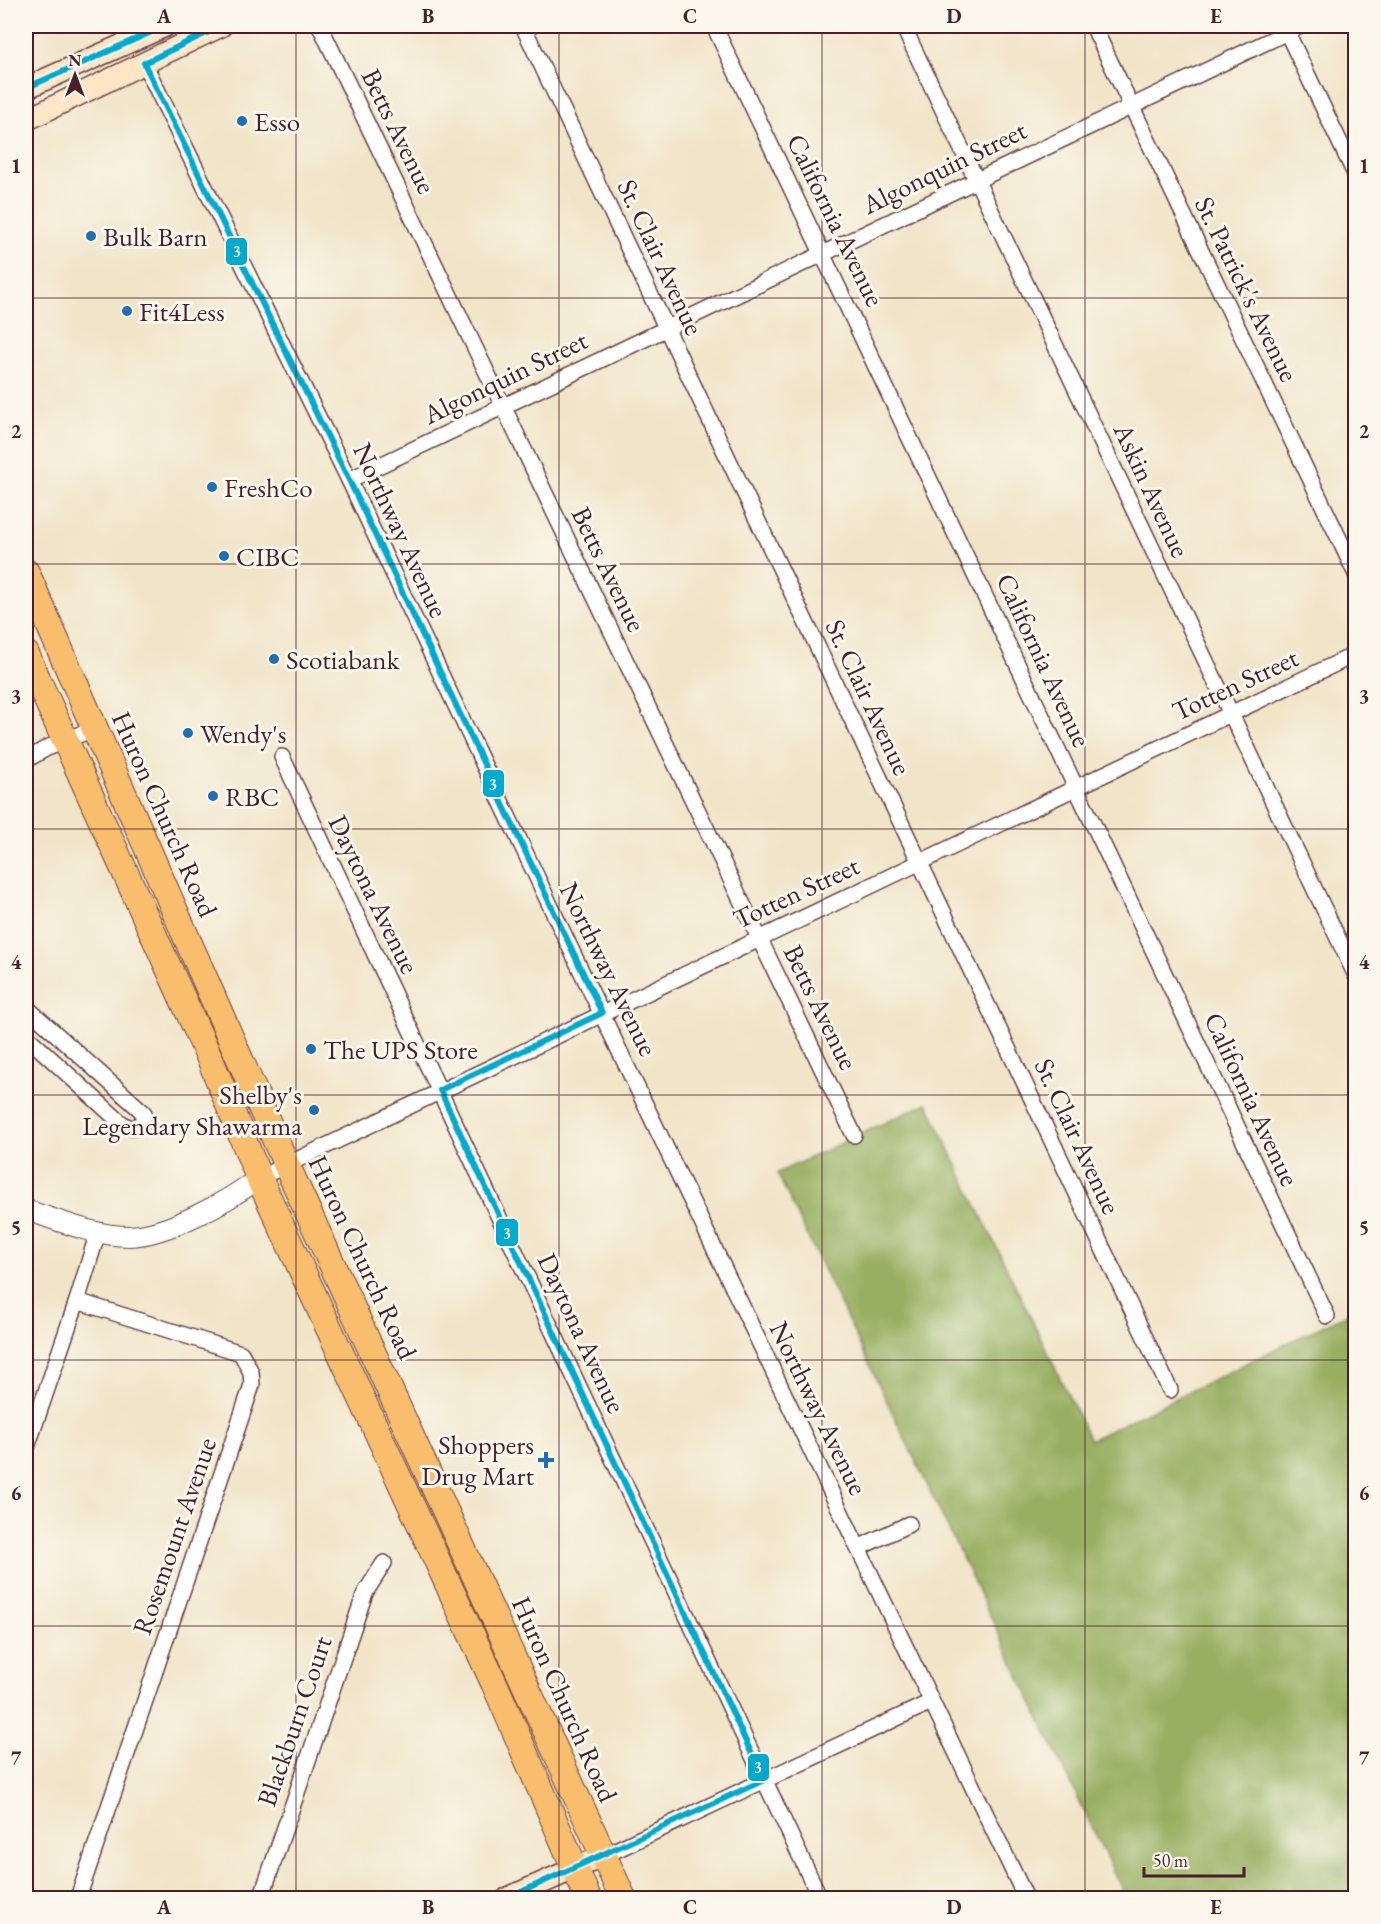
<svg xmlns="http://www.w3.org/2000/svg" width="1381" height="1924" viewBox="0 0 1381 1924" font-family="'EB Garamond',serif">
<rect width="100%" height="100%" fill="#fbf7ec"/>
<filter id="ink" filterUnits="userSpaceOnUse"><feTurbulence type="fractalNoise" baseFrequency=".0167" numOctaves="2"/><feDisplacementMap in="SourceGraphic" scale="12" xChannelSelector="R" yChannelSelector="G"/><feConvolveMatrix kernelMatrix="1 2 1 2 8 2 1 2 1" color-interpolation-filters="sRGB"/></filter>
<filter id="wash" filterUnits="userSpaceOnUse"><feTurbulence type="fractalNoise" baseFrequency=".008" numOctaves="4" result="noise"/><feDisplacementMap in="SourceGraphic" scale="24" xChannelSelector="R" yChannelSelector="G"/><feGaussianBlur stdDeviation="1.35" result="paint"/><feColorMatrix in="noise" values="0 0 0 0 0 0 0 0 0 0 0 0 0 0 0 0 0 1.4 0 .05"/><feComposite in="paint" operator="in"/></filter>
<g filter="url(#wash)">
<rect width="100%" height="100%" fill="#f1e5c9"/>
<path fill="#96af60" stroke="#706746" stroke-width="1.5" d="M927 1103 1090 1440 1355 1310V1898H1126L777 1173Z"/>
</g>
<g filter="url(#ink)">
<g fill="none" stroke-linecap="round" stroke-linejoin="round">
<g stroke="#633d43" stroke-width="18">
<g id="minor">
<path d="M320 26 854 1135"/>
<path d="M523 26 1170 1390"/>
<path d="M714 26 1327 1316"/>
<path d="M903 26 1356 976"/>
<path d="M1093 26 1356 574"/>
<path d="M1284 26 1356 176"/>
<path d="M144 63 349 480 594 998 1026 1898"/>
<path d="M349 480 1300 26"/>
<path d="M282 757 820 1898"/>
<path d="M26 760 47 748 95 728"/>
<path d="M26 1007 144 1113 141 1126C131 1130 127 1127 119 1121L26 1036"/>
<path d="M259 1178 1356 654"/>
<path d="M77 1301 241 1353 251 1372 252 1385 78 1898"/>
<path d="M26 1450 77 1301 98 1232"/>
<path d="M858 1548 909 1524"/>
<path d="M603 1856 931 1702"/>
<path d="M261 1898 365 1593 384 1563"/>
</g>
</g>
<g stroke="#633d43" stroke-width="22">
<path id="tertiary" d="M26 1210C58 1220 94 1236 129 1236 168 1235 228 1201 259 1178"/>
</g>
<g stroke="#633d43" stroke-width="24">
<g id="secondary">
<path d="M26 88 165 26"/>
<path d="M26 120 221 26"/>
<path d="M508 1898 603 1856"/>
</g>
</g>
<g stroke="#633d43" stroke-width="28">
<g id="trunk">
<path d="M26 572 286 1164 623 1898"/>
<path d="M26 654 210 1059 259 1178 495 1685 588 1898"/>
</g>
</g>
<use href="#minor" stroke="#fff" stroke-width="15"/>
<use href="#tertiary" stroke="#fff" stroke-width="20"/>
<use href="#secondary" stroke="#fde5c5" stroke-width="21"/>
<use href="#trunk" stroke="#f9be6d" stroke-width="26"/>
<g stroke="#fbf7ec" stroke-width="10">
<g id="bus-1">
<path d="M221 26 144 63 349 480 602 1013 440 1090 764 1780 508 1898"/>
<path d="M26 88 165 26"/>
</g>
</g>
<use href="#bus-1" stroke="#00a9ce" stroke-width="6"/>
</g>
</g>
<path fill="none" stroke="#4a1f2b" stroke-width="1.5" stroke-opacity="0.55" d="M296 26V1898M559 26V1898M822 26V1898M1085 26V1898M26 298H1356M26 564H1356M26 829H1356M26 1095H1356M26 1360H1356M26 1626H1356"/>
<g fill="#1f6fb2" stroke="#fbf7ec" stroke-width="2">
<circle cx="242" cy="121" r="6"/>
<circle cx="91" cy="236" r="6"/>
<circle cx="127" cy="311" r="6"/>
<circle cx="212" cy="487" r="6"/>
<circle cx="224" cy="556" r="6"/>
<circle cx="274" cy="659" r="6"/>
<circle cx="188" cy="733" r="6"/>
<circle cx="213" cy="796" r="6"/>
<circle cx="311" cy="1049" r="6"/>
<circle cx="314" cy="1110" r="6"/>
<path d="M543 1451h6v6h6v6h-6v6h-6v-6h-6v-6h6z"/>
</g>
<g text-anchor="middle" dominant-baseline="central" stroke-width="6" stroke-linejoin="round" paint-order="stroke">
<g font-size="27" fill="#4a1f2b" stroke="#fbf7ec" text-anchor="start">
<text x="254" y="121">Esso</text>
<text x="103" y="236">Bulk Barn</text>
<text x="139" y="311">Fit4Less</text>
<text x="224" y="487">FreshCo</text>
<text x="236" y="556">CIBC</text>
<text x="286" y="659">Scotiabank</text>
<text x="200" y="733">Wendy's</text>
<text x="225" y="796">RBC</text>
<text x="323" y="1049">The UPS Store</text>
<text x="302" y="1094" text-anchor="end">Shelby's<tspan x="302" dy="31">Legendary Shawarma</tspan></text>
<text x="534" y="1444" text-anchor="end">Shoppers<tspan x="534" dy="31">Drug Mart</tspan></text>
</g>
<g font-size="27" fill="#4a1f2b" stroke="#fbf7ec">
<text transform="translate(399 131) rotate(64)">Betts Avenue</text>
<text transform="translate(944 167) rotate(-26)">Algonquin Street</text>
<text transform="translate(836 220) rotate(64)">California Avenue</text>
<text transform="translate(661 257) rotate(65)">St. Clair Avenue</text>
<text transform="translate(1247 289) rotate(64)">St. Patrick's Avenue</text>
<text transform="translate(505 377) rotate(-26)">Algonquin Street</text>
<text transform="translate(1152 490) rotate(65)">Askin Avenue</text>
<text transform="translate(401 530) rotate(65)">Northway Avenue</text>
<text transform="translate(609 569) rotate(64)">Betts Avenue</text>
<text transform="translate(1044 660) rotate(65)">California Avenue</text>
<text transform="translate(1235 684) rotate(-25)">Totten Street</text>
<text transform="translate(869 697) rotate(65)">St. Clair Avenue</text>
<text transform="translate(165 814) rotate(66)">Huron Church Road</text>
<text transform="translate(796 892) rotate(-25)">Totten Street</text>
<text transform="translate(374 894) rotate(64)">Daytona Avenue</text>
<text transform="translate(609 969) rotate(64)">Northway Avenue</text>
<text transform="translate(821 1007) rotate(64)">Betts Avenue</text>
<text transform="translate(1252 1099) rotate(65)">California Avenue</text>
<text transform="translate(1078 1136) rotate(65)">St. Clair Avenue</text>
<text transform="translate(363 1257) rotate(65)">Huron Church Road</text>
<text transform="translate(582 1333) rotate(65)">Daytona Avenue</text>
<text transform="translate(819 1408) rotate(64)">Northway Avenue</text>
<text transform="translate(174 1536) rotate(-71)">Rosemount Avenue</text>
<text transform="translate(565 1699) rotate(66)">Huron Church Road</text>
<text transform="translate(294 1721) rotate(-71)">Blackburn Court</text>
</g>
</g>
<g stroke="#fbf7ec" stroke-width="2">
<rect x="225" y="237" width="23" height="29" rx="6" fill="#00a9ce"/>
<rect x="482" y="769" width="23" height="29" rx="6" fill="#00a9ce"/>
<rect x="495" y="1218" width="24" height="29" rx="6" fill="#00a9ce"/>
<rect x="747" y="1753" width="23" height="29" rx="6" fill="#00a9ce"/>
</g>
<g font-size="16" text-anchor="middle" font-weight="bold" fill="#fff">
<text x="237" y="257">3</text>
<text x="493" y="790">3</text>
<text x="507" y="1239">3</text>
<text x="758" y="1773">3</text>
</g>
<rect width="1381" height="1924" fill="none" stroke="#fbf7ec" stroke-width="66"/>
<g transform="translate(75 75)" stroke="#fbf7ec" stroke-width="4.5" paint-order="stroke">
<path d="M0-4.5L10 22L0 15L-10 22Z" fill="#4a1f2b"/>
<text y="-9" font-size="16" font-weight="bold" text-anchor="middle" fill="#4a1f2b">N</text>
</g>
<path d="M1144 1867v9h100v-9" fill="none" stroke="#4a1f2b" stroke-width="3"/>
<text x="1153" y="1867" font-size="18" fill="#4a1f2b" stroke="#fbf7ec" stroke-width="4.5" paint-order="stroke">50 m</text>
<rect x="33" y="33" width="1315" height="1858" fill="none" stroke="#4a1f2b" stroke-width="2"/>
<g font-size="20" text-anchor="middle" font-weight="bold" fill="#4a1f2b">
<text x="164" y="23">A</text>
<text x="428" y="23">B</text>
<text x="690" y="23">C</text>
<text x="954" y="23">D</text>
<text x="1216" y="23">E</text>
<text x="16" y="173">1</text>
<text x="1364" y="173">1</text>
<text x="16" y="438">2</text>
<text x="1364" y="438">2</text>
<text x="16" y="703">3</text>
<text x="1364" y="703">3</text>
<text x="16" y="969">4</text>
<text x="1364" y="969">4</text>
<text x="16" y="1234">5</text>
<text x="1364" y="1234">5</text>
<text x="16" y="1500">6</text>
<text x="1364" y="1500">6</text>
<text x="16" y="1765">7</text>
<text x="1364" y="1765">7</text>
<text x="164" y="1914">A</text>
<text x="428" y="1914">B</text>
<text x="690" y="1914">C</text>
<text x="954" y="1914">D</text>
<text x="1216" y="1914">E</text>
</g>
</svg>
